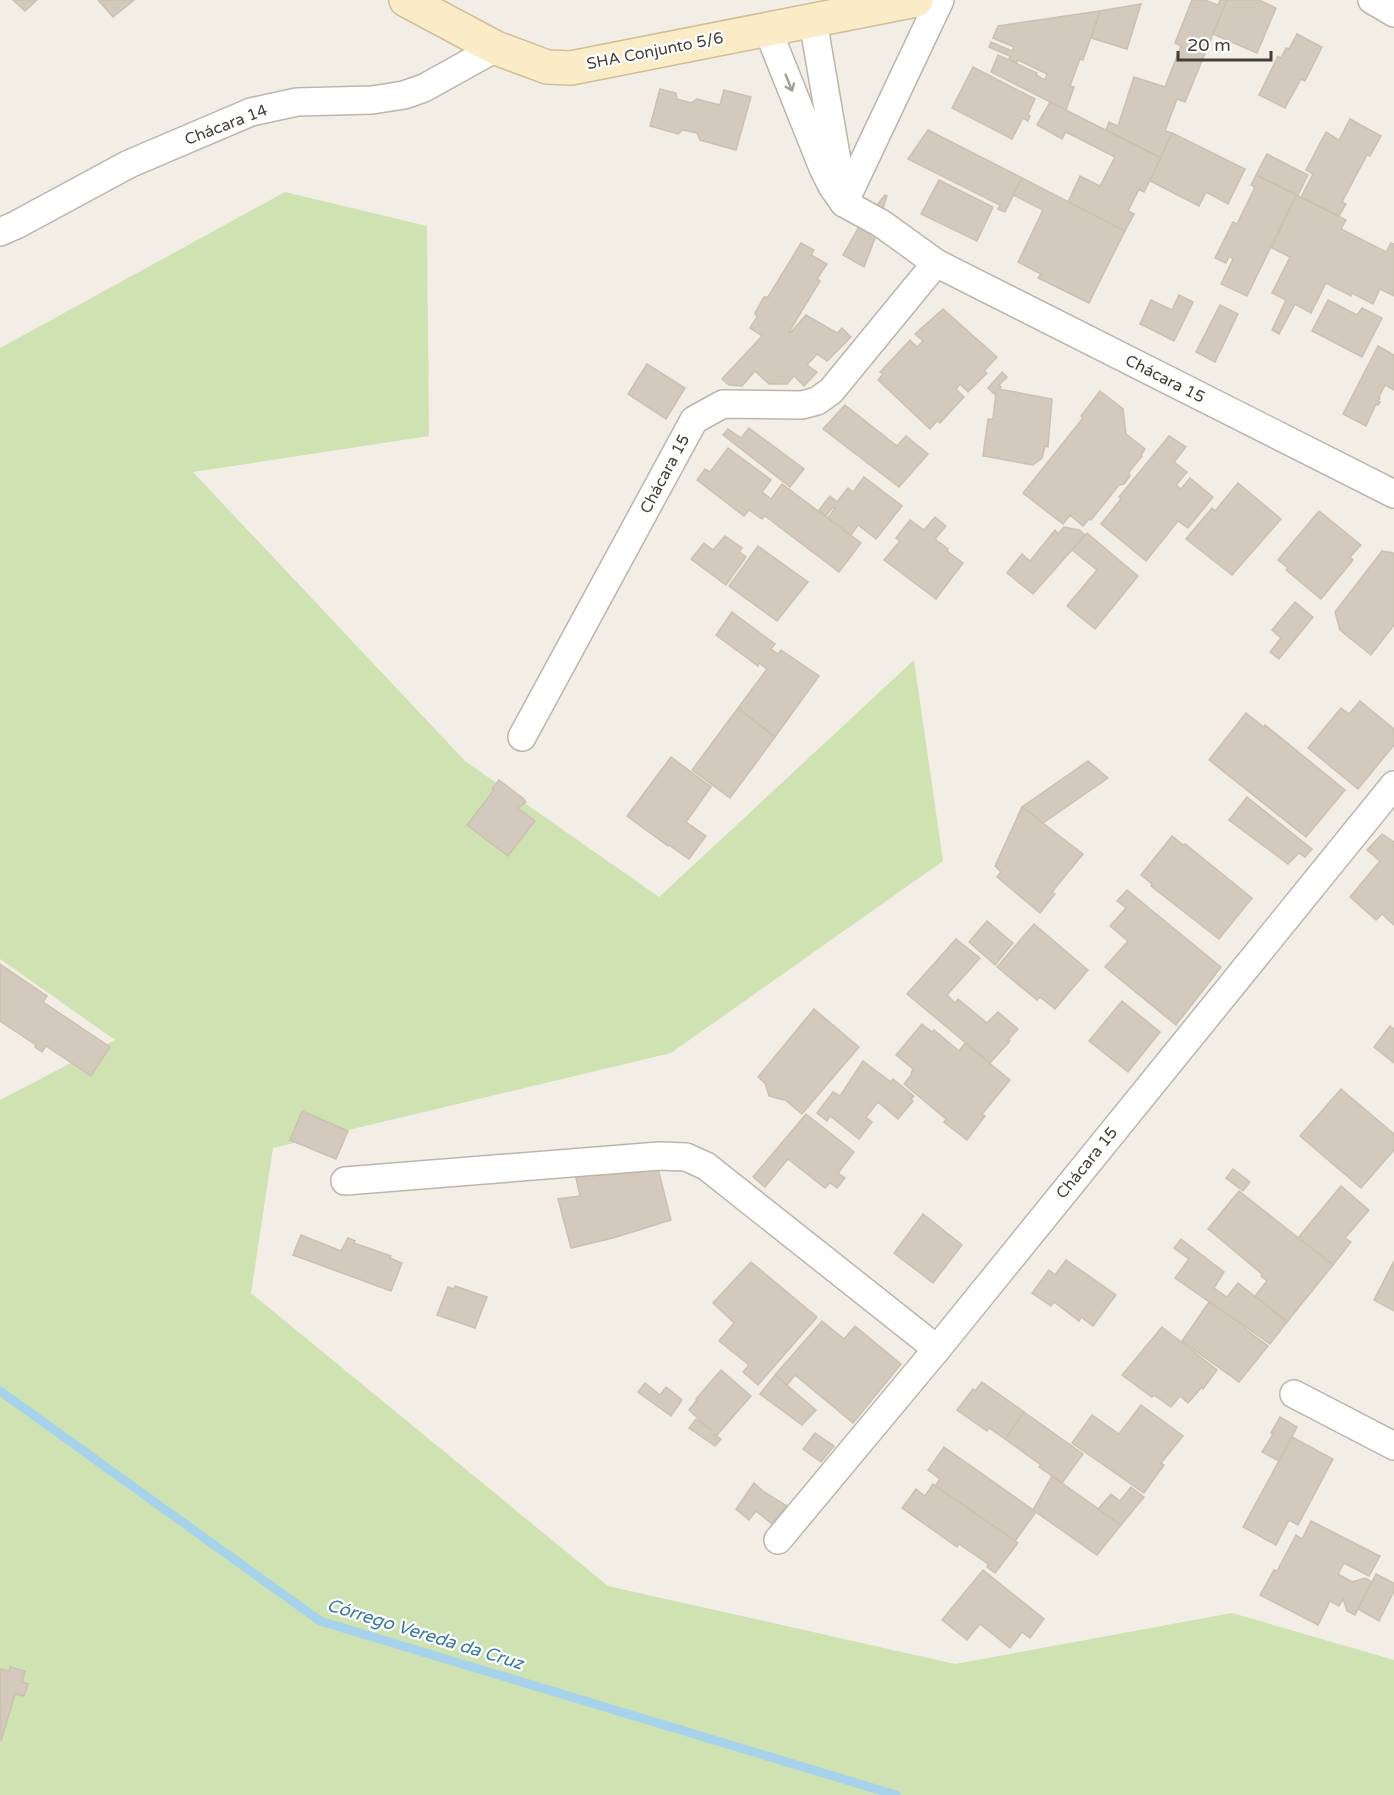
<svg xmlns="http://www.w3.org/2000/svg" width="1394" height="1795" viewBox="0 0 1394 1795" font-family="'Varela Round',sans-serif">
<rect width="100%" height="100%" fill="#f2eee6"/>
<path fill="#cfe3b2" d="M285 192 427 226 429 436 193 472 465 761 659 897 914 660 943 861 671 1053 273 1148 251 1293 608 1586 955 1664 1232 1613 1394 1660V1795H0V1100L115 1040 0 959V348Z"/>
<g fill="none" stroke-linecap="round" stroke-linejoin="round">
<path stroke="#a6d2eb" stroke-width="9" d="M0 1391 320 1621 896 1795"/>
</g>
<g fill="#d3c9bc" stroke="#cdc0b0" stroke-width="1.5">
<path d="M13 0H37L25 11Z"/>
<path d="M98 0H134L113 17Z"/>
<path d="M1192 0H1204L1218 5 1220 0H1227L1185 102 1177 99 1165 131 1172 133 1161 158 1106 130 1109 122 1118 126 1134 77 1165 87 1181 46 1175 43Z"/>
<path d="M1227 0H1259L1276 8 1257 53 1213 34Z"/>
<path d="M1141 4 1127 49 1091 38 1100 11Z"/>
<path d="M1100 11 1083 60 1080 59 1070 86 1074 87 1066 110 991 72 998 55 1037 73 1036 75 1045 80 1047 74 1018 60 1017 62 1009 59 1010 56 989 47 991 42 1012 51 1014 47 993 38 998 26Z"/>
<path d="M1297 34 1322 47 1305 81 1301 79 1285 108 1259 95 1278 56 1281 58 1286 48 1289 49Z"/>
<path d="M973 67 1035 99 1028 114 1030 116 1028 121 1023 118 1012 139 952 108Z"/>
<path d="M660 89 676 93 677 99 691 103 697 99 720 105 724 90 751 97 736 150 700 140 697 133 683 130 678 134 650 126Z"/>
<path d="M1050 102 1161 158 1144 192 1140 190V187L1128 211 1134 214 1125 231 1068 202 1080 176 1100 186 1115 157 1066 132 1062 139 1037 125Z"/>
<path d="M1350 119 1381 136 1370 156 1367 155 1342 202 1346 204 1339 216 1301 197 1313 174 1306 170 1326 132 1339 140Z"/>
<path d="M928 130 1022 178 1005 212 998 209 1000 205 908 159Z"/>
<path d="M1172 133 1245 169 1228 204 1206 192 1199 206 1150 181Z"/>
<path d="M1267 154 1308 175 1298 195 1256 175Z"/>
<path d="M1256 175 1296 195 1247 296 1221 284 1233 259 1229 256 1226 263 1215 258 1233 222 1237 224 1255 187 1251 185Z"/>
<path d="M1022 178 1125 231 1089 303 1038 278 1041 274 1018 262 1043 210 1013 195Z"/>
<path d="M939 180 993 207 977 241 921 214Z"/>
<path d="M885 195 887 196 878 224 880 225 864 267 843 255 864 218 866 219Z"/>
<path d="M1296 195 1346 220 1341 229 1386 252 1391 243 1394 244V296L1380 289 1373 304 1352 293 1351 296 1326 283 1311 313 1295 304 1279 334 1272 330 1286 300 1272 293 1290 257 1272 248Z"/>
<path d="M801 243 814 250 811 255 827 264 817 279 820 281 789 332 790 333 806 315 837 333 842 328 851 337 827 361 817 354 807 365 817 372 804 386 794 376 787 384H769L755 371 742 386 729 385 722 379 762 336 750 328 757 317 755 313 764 297H768Z"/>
<path d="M1179 295 1193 302 1174 341 1140 324 1151 300 1172 310Z"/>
<path d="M1328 300 1357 315 1362 308 1382 318 1362 357 1312 331Z"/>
<path d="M1220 305 1238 314 1215 362 1196 352Z"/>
<path d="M943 309 997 357 984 371 987 373 968 392 960 384 956 389 964 397 940 423 937 421 930 429 878 380 883 374 880 372 910 340 917 347 923 341 915 334Z"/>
<path d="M1378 346 1394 355V390L1385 385 1379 397 1380 398 1378 401 1380 402 1378 405 1376 404 1366 426 1343 414Z"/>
<path d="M647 364 685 388 666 419 628 394Z"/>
<path d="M1002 372 1007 377 999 385 1001 387 999 389 1052 399 1048 447 1045 446 1042 458 1033 465 983 456 988 419H993L996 392 994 394 988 388Z"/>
<path d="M1100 391 1123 409 1126 434 1145 449 1141 455 1142 456 1129 472 1130 476 1124 484 1119 485 1091 520 1089 519 1083 526 1070 515 1063 524 1023 493 1083 418 1081 416Z"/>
<path d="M845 405 897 446 906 436 928 454 899 487 823 429Z"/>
<path d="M749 428 804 469 790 487 723 435 728 429 741 438Z"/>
<path d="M1169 436 1186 447 1174 462 1187 472 1176 485 1181 489 1190 478 1213 497 1188 528 1178 521 1146 561 1101 524 1121 499 1119 497Z"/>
<path d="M728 448 771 480 762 492 771 499 782 484 861 543 839 572 765 516 762 519 749 510 744 516 697 480 705 469 710 472Z"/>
<path d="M864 477 902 506 876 539 858 525 851 535 828 518 835 508 833 507 826 516 819 510 830 496 837 502 848 488 853 492Z"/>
<path d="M1238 483 1281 519 1232 575 1186 539 1212 508 1215 511Z"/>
<path d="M1319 511 1361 545 1350 557 1353 560 1321 599 1286 570 1288 568 1278 560Z"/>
<path d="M935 517 946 526 935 539 948 549 947 551 963 563 936 599 884 560 900 541 896 538 910 520 924 530Z"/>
<path d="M1064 527 1079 530 1085 535 1033 594 1007 573 1022 554 1030 561 1055 530 1058 534Z"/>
<path d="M1087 533 1138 576 1095 629 1067 606 1097 570 1072 550Z"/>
<path d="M725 536 742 548 739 552 746 557 726 585 691 559 704 543 713 550Z"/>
<path d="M758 546 808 582 777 621 729 586Z"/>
<path d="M1382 551 1394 553V625L1371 655 1340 630 1335 612Z"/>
<path d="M1295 602 1313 617 1279 659 1270 652 1281 638 1272 630Z"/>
<path d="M732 612 775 644 771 649 778 654 781 650 819 676 775 737 738 708 767 669 759 663 758 666 716 635Z"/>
<path d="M1360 701 1394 729V745L1358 789 1308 748 1341 708 1349 714Z"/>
<path d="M738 708 775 737 730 798 692 770Z"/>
<path d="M1246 713 1264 727 1265 725 1345 790 1306 837 1209 760Z"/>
<path d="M671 757 711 787 686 822 706 836 689 859 669 845 668 846 627 816Z"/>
<path d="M1088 761 1108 778 1043 823 1022 807Z"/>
<path d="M499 780 524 799 526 802 518 808 535 821 508 856 467 825 494 790 492 789Z"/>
<path d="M1247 797 1312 849 1305 857 1299 853 1288 864 1229 820Z"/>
<path d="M1022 807 1083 854 1052 892 1055 894 1040 913 997 877 1001 872 995 866Z"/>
<path d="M1382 834 1394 842V925L1382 914 1376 920 1350 897 1380 861 1367 850Z"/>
<path d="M1172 836 1183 845 1185 844 1252 898 1219 939 1151 886 1152 884 1141 875Z"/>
<path d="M1127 890 1221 967 1176 1025 1105 967 1128 941 1110 926 1126 908 1117 901Z"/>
<path d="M987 921 1013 943 995 965 969 942Z"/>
<path d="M1034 924 1088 970 1055 1009 1040 997 1037 1000 997 967Z"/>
<path d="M956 939 980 958 947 995 955 1003 958 999 987 1023 998 1012 1018 1029 1008 1040 1010 1041 990 1063 907 994Z"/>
<path d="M0 964 47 996 43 1002 110 1047 91 1076 46 1046 42 1052 35 1047 36 1045 0 1021Z"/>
<path d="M1122 1001 1160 1032 1128 1072 1089 1041Z"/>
<path d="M814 1009 859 1047 802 1114 784 1099 783 1100 769 1096 765 1083 758 1077Z"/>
<path d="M922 1024 932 1032 934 1030 959 1051 965 1043 1010 1080 982 1114 985 1116 967 1140 944 1122 946 1119 904 1084 912 1074 911 1073 913 1069 896 1055Z"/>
<path d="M1390 1026 1394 1029V1063L1374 1047Z"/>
<path d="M863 1061 891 1082 893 1079 914 1096 911 1099 913 1101 898 1119 878 1102 866 1117 872 1122 859 1139 830 1116 827 1121 817 1113 833 1092 840 1096Z"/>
<path d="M1341 1089 1394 1134V1150L1361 1188 1300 1136Z"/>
<path d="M302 1111 348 1131 336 1159 290 1140Z"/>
<path d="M806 1114 854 1152 838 1173 845 1178 837 1188 830 1183 825 1188 788 1159 765 1187 753 1177Z"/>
<path d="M655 1157 671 1220 613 1238 571 1248 558 1199 580 1196 576 1178Z"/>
<path d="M1233 1169 1250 1182 1243 1191 1226 1178Z"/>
<path d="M1341 1186 1369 1210 1345 1238 1351 1242 1333 1265 1298 1238Z"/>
<path d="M1239 1191 1333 1265 1287 1322 1255 1296 1267 1281 1261 1276 1262 1274 1208 1229Z"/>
<path d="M923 1214 962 1245 933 1283 894 1253Z"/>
<path d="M301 1235 341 1251 348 1238 355 1241 354 1243 391 1256 390 1258 402 1263 391 1291 293 1255Z"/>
<path d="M1181 1239 1224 1272 1214 1288 1227 1297 1238 1283 1287 1322 1270 1344 1175 1278 1189 1259 1174 1248Z"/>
<path d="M1066 1260 1116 1295 1093 1326 1081 1317 1079 1321 1054 1302 1051 1306 1032 1293 1049 1270 1055 1275Z"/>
<path d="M1394 1261V1311L1374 1300Z"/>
<path d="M751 1262 817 1317 758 1385 743 1372 749 1365 719 1341 734 1323 713 1303Z"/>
<path d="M455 1286 487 1297 475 1328 437 1315 448 1287 454 1289Z"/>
<path d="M1209 1302 1246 1327 1245 1329 1268 1346 1239 1382 1182 1341Z"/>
<path d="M822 1321 844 1339 855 1326 901 1364 853 1423 795 1375 787 1385 775 1375Z"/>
<path d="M1162 1327 1217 1370 1203 1389 1202 1387 1188 1403 1180 1396 1171 1407 1154 1395 1152 1397 1122 1375Z"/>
<path d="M721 1370 751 1396 717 1435 713 1434 721 1439 715 1446 689 1428 696 1419 712 1431 689 1410 697 1400 696 1399Z"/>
<path d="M775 1375 816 1410 802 1425 760 1394Z"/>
<path d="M982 1382 1024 1412 1005 1439 989 1428 987 1431 957 1410 973 1389 975 1391Z"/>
<path d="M645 1383 660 1395 666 1387 682 1400 671 1416 638 1392Z"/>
<path d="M1141 1405 1183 1436 1161 1463 1164 1465 1144 1493 1072 1443 1092 1415 1119 1434Z"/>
<path d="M1024 1412 1083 1454 1062 1483 1039 1467 1041 1465 1005 1439Z"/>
<path d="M1280 1417 1297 1427 1279 1461 1262 1452 1273 1434 1271 1433Z"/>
<path d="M815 1433 834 1446 821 1462 803 1449Z"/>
<path d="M1292 1437 1333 1459 1298 1525 1289 1520 1276 1545 1243 1527Z"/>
<path d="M944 1447 1036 1512 1015 1541 935 1486 940 1479 928 1470Z"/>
<path d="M1052 1476 1121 1525 1097 1555 1033 1510Z"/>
<path d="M754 1483 764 1492 787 1506 772 1524 756 1511 749 1520 736 1509Z"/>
<path d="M933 1484 1018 1543 995 1573 987 1567 988 1564 959 1544 957 1547 902 1508 916 1489 925 1496Z"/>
<path d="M1131 1487 1144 1497 1121 1525 1098 1509 1111 1494 1120 1501Z"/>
<path d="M1311 1521 1380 1556 1369 1576 1344 1563 1338 1574 1352 1582 1365 1578 1372 1582 1355 1615 1347 1611 1343 1599 1339 1606 1330 1601 1318 1625 1260 1595 1274 1570 1277 1571 1296 1535 1302 1539Z"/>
<path d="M983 1570 1044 1619 1030 1638 1022 1632 1010 1648 980 1624 967 1640 942 1620Z"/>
<path d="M1376 1574 1394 1583V1591L1379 1621 1358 1609Z"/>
<path d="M10 1667 25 1671 22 1682 28 1684 24 1696 15 1694 1 1741 0 1669 9 1671Z"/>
</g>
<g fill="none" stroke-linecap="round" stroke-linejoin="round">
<g stroke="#bdb5aa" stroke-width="30">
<g id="street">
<path d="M1372 0 1394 13"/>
<path d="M813 21 841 184"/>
<path d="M767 28 823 168 832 186 844 203 882 224 936 263 1394 494"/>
<path d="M844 203 940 0"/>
<path d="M0 232 16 225 129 164 251 112 297 102 372 100 404 95 424 88 496 48"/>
<path d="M522 737 694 420 723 404 802 405 817 401 831 391 936 263"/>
<path d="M345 1181 659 1156 686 1157 706 1166 937 1349"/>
<path d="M1294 1394 1394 1446"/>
<path d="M778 1540 937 1349 1394 785"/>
</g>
</g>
<g stroke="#cfbe98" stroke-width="36">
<path id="secondary" d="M406 0 496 48 547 67 571 68 916 0"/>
</g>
<use href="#street" stroke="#fff" stroke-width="27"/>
<use href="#secondary" stroke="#fbecc8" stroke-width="33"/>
</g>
<defs><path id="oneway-shaft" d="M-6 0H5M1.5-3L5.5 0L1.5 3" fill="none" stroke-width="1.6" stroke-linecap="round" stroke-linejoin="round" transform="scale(1.5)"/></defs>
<use stroke="#a29e9a" href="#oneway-shaft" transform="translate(789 83) rotate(68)"/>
<g text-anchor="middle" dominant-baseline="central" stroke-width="4.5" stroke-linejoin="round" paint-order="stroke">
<g font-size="16" fill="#443e36" stroke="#fff">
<text transform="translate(655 51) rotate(-11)">SHA Conjunto 5/6</text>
<text transform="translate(226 125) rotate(-21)">Chácara 14</text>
<text transform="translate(1165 379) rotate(27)">Chácara 15</text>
<text transform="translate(665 474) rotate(-62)">Chácara 15</text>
<text transform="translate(1087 1163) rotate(-51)">Chácara 15</text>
</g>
<g font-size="18" font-style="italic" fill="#3579a0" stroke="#fff">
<text transform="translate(425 1634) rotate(17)">Córrego Vereda da Cruz</text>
</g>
</g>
<path d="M1178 51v9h93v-9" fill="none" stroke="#443e36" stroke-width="3"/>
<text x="1187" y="51" font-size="18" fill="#443e36" stroke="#ffffff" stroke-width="4.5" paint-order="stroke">20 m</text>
</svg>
